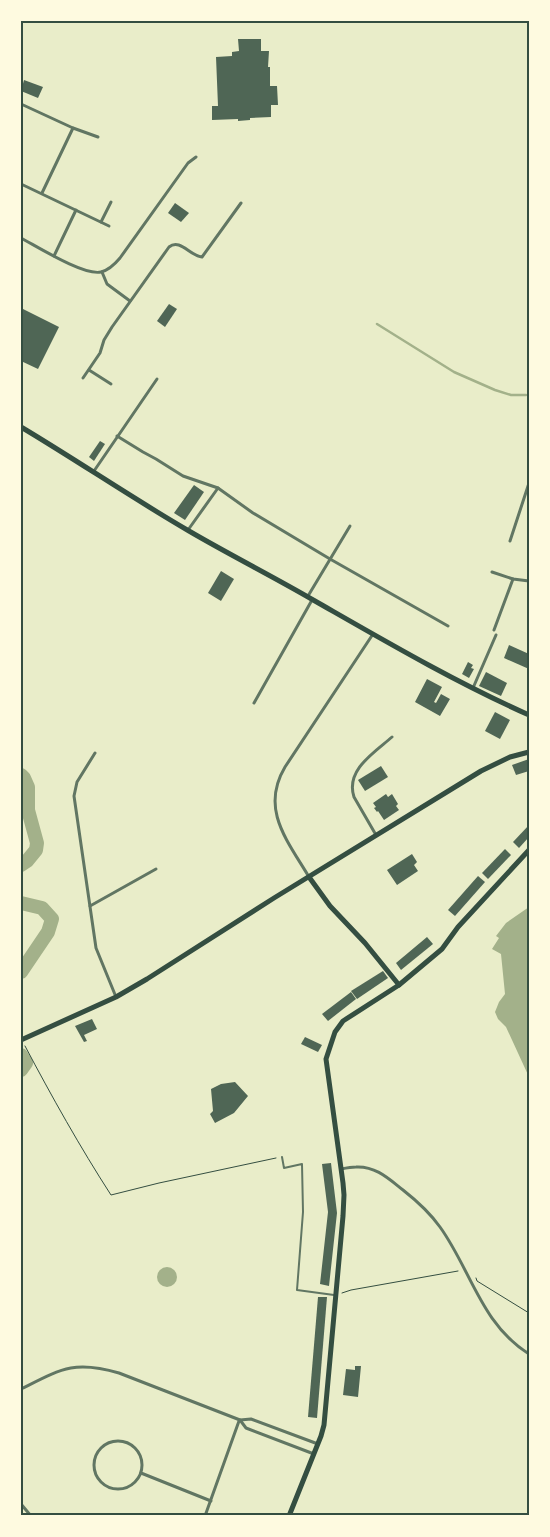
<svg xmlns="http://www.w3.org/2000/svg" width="550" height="1537" viewBox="0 0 550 1537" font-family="'Crimson Pro',serif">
<rect width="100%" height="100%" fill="#e9edc9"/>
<g fill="#a3b18a">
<path d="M529 907V1077L506 1027 498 1019 495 1012 499 1002 505 994 501 954 492 949 499 938 496 936 506 923Z"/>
<circle cx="167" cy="1277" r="10"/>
</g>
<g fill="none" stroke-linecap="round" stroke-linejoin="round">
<path stroke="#a3b18a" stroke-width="2.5" d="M377 324 454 372 495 390 511 395H526"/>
<g stroke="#a3b18a" stroke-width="14">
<path d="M21 775 24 778 28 787V810L37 843 36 850 27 861 21 865"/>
<path d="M21 903 42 908 52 919 48 932 21 972"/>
<path d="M21 1055 26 1063 21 1070"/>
</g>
</g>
<g fill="#4f6655">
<path d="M238 39H261V51H269L268 67H270V86H277L278 105H271V117L250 118V120L238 121V119L212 120V106H218L216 57 232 56V52L239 51Z"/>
<path d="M24 80 43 87 38 98 21 91Z"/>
<path d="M175 203 189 213 181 222 168 213Z"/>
<path d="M169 304 177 309 165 327 157 321Z"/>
<path d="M21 308 59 327 38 369 21 361Z"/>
<path d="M100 441 105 444 94 461 89 457Z"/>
<path d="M194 485 204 492 185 520 174 513Z"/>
<path d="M221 571 234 579 221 601 208 593Z"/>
<path d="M509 645 529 654V669L504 658Z"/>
<path d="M468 662 473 665 471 668 474 669 469 678 462 674Z"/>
<path d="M486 672 507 683 501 696 479 686Z"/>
<path d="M427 679 442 687 434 702 436 703 441 694 450 699 440 716 415 702Z"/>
<path d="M495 712 510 720 500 739 485 731Z"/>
<path d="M529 759V771L516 775 512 765Z"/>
<path d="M381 766 388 777 365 791 358 780Z"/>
<path d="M386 794 388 797 392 794 398 804 396 806 399 810 384 820 378 811 377 812 374 808 376 807 373 803Z"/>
<path d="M529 825V837L519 848 513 842Z"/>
<path d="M505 849 511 855 488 879 482 873Z"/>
<path d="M412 854 417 862 414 865 418 871 397 885 387 870Z"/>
<path d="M478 876 485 882 455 916 448 910Z"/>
<path d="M427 937 433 944 401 970 396 963Z"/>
<path d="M383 971 388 978 357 999 351 991Z"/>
<path d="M351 992 356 999 328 1021 322 1014Z"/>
<path d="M92 1019 97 1029 84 1035 87 1041 84 1042 75 1026Z"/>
<path d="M305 1037 322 1045 318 1052 301 1044Z"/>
<path d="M235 1082 248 1096 234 1113 215 1123 210 1114 213 1111 211 1089 221 1084Z"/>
<path d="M331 1163 337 1213 329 1286 320 1284 328 1212 322 1164Z"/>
<path d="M318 1297H327L317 1418 308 1417Z"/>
<path d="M355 1366H361L358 1397 343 1395 346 1369 355 1370Z"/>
</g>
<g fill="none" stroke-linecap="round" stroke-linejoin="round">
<g stroke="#344e41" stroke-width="1">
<path d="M25 1046C52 1097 80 1147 111 1195L159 1183 276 1158"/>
<path d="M476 1278 477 1281 529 1313"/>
<path d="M342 1293 351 1290 458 1271"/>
</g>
<path stroke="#617663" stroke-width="2" d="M282 1157 284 1168 302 1164 303 1212 297 1290 334 1295"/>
<g stroke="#617663" stroke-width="3">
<path d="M21 104 73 128 98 137"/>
<path d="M21 184 109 226"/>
<path d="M42 193 73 128"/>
<path d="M101 222 111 202"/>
<path d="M21 238C38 247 84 276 101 272 109 270 115 264 120 258L188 163 196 157"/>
<path d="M54 256 76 210"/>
<path d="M102 272 107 284 130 301"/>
<path d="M89 370 111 384"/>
<path d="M83 378 100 353 104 340 112 327 169 247C180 238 190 256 202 257L241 203"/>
<path d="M117 436 143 452 156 459 183 476 218 488 253 513 330 559 448 626"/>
<path d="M94 471 157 379"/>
<path d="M188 530 218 488"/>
<path d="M510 541 529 483"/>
<path d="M492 572 513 579 529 581"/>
<path d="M308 596 350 526"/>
<path d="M494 630 513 579"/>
<path d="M473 688 496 635"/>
<path d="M254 703 312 600"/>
<path d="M95 753 77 782 74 796 96 948 116 997"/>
<path d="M376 835 354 797C345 770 375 752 392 737"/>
<path d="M309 877C287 840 260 809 285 767L373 634"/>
<path d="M90 906 156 869"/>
<path d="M341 1169C346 1168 352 1167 356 1167 376 1166 389 1179 403 1190 417 1201 430 1213 440 1227 471 1270 481 1324 529 1354"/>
<path d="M21 1389C61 1369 74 1360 119 1373L240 1420 246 1428 314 1454"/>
<path d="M240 1420 251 1419 318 1444"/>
<circle cx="118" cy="1465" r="24"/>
<path d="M141 1473 211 1501"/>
<path d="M21 1504 31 1516"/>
<path d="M205 1516 239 1421"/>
</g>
<g stroke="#344e41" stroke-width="5">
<path d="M21 427C78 461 132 498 189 531 230 555 274 577 315 601 385 641 455 682 529 715"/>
<path d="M309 877 330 906 365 943 399 985"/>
<path d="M21 1040 116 997 147 979 274 898 481 771 510 757 529 752"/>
<path d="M289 1516 321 1436 324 1425 343 1216 344 1195 343 1183 326 1059 335 1032 343 1021 399 985 442 949 458 927 529 850"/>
</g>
</g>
<rect width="550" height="1537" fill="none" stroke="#fefae0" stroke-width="45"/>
<rect x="22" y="22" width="506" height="1492" fill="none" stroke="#344e41" stroke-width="2"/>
</svg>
